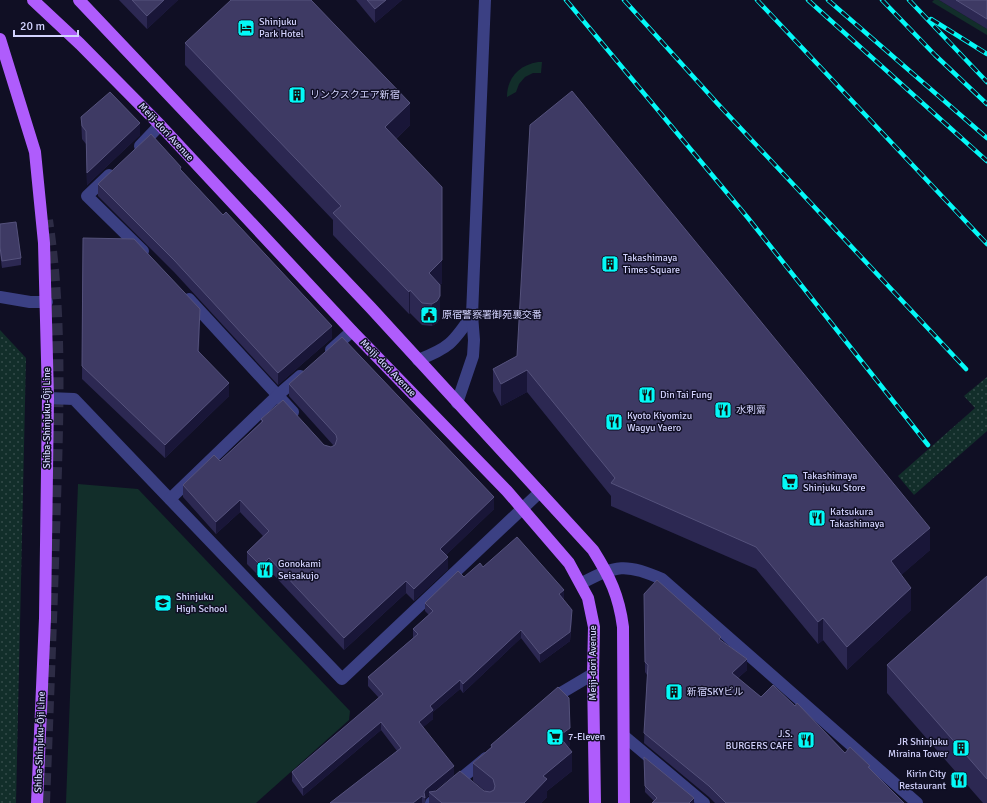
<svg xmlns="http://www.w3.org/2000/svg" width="987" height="803" viewBox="0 0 987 803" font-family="Signika,'Noto Sans JP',sans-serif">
<defs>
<pattern id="park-dots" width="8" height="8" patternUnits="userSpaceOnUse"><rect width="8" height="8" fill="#122e2a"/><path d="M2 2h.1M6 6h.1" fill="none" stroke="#344b4a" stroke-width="1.8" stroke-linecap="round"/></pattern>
</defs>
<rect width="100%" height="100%" fill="#100f24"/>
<g fill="#122e2a">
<path d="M934 0H939L987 29V35L932 2Z"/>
<path d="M538 62H542L541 73H533L525 77 519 84 516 92 507 97C507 78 519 65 538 62Z"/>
<path d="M78 484 138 489 350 711 349 720 256 803H66Z"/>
</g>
<g fill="url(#park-dots)">
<path d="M0 330 26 358 16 803H0Z"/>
<path d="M987 377V431L914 495 898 476 975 408 964 396Z"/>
</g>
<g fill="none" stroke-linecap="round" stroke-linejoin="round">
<path stroke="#2d2c45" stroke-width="12" stroke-dasharray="12 6" stroke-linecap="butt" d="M44 803C48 702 52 601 55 501 58 406 61 313 47 220"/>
<g stroke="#3b4083" stroke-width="12">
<path d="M140 146 160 125"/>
<path d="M109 175 87 196 143 251"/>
<path d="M0 297 30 302H47"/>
<path d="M189 299 293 412"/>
<path d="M331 350 352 331"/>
<path d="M418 360C449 348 453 343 472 315"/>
<path d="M48 398 74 399 342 679 540 492"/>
<path d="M457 403 473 356 474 340 472 315 485 0"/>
<path d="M170 499 278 395 300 376"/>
<path d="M582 583C615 565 627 563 662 579L917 803"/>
<path d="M551 702 561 693 593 674"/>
<path d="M624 736 704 803"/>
<path d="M431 803 486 758"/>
</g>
<g stroke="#af5cfc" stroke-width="12">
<path d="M33 0 80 44 160 125 352 331 507 491 569 563 588 598 594 627 593 674 595 803"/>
<path d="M79 0 371 308 593 550C610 577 619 596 623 627L624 803"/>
<path d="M0 39 35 152 44 243 48 398 45 618 37 803"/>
</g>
<g stroke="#04f9f7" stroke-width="4.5">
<g id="rail">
<path d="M566 0 748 218 928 445"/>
<path d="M624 0 717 103 966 369"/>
<path d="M757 0 987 244"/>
<path d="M808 0 987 161"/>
<path d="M828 0 987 138"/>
<path d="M882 0 935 55 987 104"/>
<path d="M909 0 987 82"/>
<path d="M931 19 987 54"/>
</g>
</g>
<use href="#rail" stroke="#100f24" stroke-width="3" stroke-dasharray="9" stroke-linecap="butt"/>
</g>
<g fill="#2c2852">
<path d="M119 0H178L147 29Z"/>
<path d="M356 0H402L375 23Z"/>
<path d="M939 0H987V29Z"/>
<path d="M185 43 410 125 396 139 442 283 440 285V318L437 323 432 326 422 325 410 313 409 314 333 235V220L185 65Z"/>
<path d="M81 117 140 135 87 185 86 144 82 139Z"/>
<path d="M181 170 332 338 278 385 174 272 98 196V184Z"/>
<path d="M0 224 21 258V265L2 268 0 254Z"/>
<path d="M83 238 200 322 199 351 229 396 165 458 82 379Z"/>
<path d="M517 356 930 550 901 575 911 610 847 670 823 640 818 644 756 569 611 506V496L527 392 501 406 493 391V369Z"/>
<path d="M289 384 494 509 446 555 448 569 414 601 406 593 344 650 269 570 261 578 247 564V552L263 536 240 512 216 534 183 497V485L220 461 261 422V419L324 445 331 447 334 446 289 396Z"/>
<path d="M483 567 564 598 563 599 572 619 570 641 540 663 521 638 463 693 460 689 433 712V719L423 727 454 775 434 791H485L473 781V763L491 747V745L570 746 568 747 572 771 547 791V797L541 803H429V795L425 800V803H330L397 751 381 730 303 796 292 781V772L379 698 368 686V677L413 638V629L429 615 425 611V603L464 577Z"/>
<path d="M987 576V803H983L887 693V665Z"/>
<path d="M644 594 721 640 747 670 738 678 761 697 870 769 904 803H715L709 797 644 743 647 675 645 672Z"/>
<path d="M644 757 694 803 654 801 645 792Z"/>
</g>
<g fill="#191638">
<path d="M164 0H178L147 29V16Z"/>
<path d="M386 0H402L375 23V9Z"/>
<path d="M410 103V125L385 149V127Z"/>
<path d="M140 123V135L87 185V173Z"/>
<path d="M442 260V283L429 295V273Z"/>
<path d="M410 290V313L409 314V292Z"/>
<path d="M440 296V318L437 323 432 326V304Z"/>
<path d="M200 309V322L198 364V351Z"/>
<path d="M332 326V338L278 385V373Z"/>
<path d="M527 370V392L501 406V384Z"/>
<path d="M229 383V396L165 458V445Z"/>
<path d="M494 497V509L440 561V549Z"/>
<path d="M240 500V512L216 534V522Z"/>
<path d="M930 528V550L891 584V561Z"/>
<path d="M448 557V569L414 601V589Z"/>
<path d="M269 558V570L261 578V566Z"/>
<path d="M406 581V593L344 650V638Z"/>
<path d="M911 588V610L847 670V647Z"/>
<path d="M564 590V598L559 603V594Z"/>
<path d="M572 610 570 641 540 663V654Z"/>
<path d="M823 618V640L818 644V622Z"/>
<path d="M521 630V638L463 693V684Z"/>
<path d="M747 659V670L732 683V673Z"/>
<path d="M460 680V689L433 712V719L419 731V722L430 706Z"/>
<path d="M381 722V730L303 796V788Z"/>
<path d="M570 728V746L559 754V736Z"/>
<path d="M572 752V771L547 791V797L541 803H524L543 776Z"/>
<path d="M454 766V775L431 793 429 792V795L425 800 424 792 426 789Z"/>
<path d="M422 796V803H413Z"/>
<path d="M694 798V803H689Z"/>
</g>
<g fill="#3e3a64" stroke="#55527c">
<path d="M132 0H164L147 16Z"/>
<path d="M231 0H311L410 103 385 127 442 187V260L429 273 440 285V296L437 301 432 304 422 303 410 290 409 292 333 213 341 206 185 43Z"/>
<path d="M367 0H386L375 9Z"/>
<path d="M956 0H987V19Z"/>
<path d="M572 91 930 528 891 561 911 588 847 647 823 618 818 622 756 547 611 483 615 478 527 370 501 384 493 369 517 356 530 125Z"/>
<path d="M110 92 140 123 87 173 86 131 82 126 81 117Z"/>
<path d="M151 134 181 167 180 169 223 215 226 212 332 326 278 373 174 260 98 184Z"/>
<path d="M16 222 21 258 2 261 0 247V224Z"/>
<path d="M83 238 134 239 200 309 198 351 229 383 165 445 82 366Z"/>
<path d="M342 337 494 497 440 549 448 557 414 589 406 581 344 638 269 558 261 566 247 552 269 531 240 500 216 522 183 485 214 455 220 461 263 421 261 419 283 400 324 445 331 447 335 445 337 439 336 435 289 384Z"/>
<path d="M517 537 564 590 559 594 572 610 570 632 540 654 521 630 463 684 460 680 430 706 433 710 419 722 454 766 426 789 424 792 425 798 422 796 413 803H330L401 748 381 722 303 788 292 772 383 694 368 677 418 634 413 629 433 611 425 603 458 571 464 577 480 563 483 567Z"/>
<path d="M987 576V779L887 665Z"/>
<path d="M657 580 721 637 719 639 747 659 732 673 761 697 773 685 795 706 797 703 845 753 850 747 870 766 868 767 904 803H726L709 786 644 733 648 665 645 662 644 594Z"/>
<path d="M558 687 569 698 570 728 559 736 572 752 543 776 547 779 524 803H442L429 792 436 791 460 771 484 791 490 792 494 790 495 786 493 779 473 763 492 747 491 745Z"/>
<path d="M644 757 694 798 689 803H652L657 798 645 786Z"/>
</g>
<defs>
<g id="hotel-square" transform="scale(0.9)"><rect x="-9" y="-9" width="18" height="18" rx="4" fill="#04f9f7" stroke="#100f24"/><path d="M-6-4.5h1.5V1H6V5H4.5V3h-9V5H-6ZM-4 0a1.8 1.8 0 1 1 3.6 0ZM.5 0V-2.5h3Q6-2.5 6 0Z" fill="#111"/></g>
<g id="building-square" transform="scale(0.9)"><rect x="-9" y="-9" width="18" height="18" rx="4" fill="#04f9f7" stroke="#100f24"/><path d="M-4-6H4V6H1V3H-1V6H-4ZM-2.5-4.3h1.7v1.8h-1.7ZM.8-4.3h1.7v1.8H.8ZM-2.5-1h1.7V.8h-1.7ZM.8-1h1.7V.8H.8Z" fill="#111"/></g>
<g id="civic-square" transform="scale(0.9)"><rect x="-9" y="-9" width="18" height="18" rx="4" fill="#04f9f7" stroke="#100f24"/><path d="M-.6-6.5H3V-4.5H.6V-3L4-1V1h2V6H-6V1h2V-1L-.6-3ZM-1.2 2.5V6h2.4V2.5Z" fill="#111"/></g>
<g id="restaurant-square" transform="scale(0.9)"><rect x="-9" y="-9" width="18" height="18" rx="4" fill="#04f9f7" stroke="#100f24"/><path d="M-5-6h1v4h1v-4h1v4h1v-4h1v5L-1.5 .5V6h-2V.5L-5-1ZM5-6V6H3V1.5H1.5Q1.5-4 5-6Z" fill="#111"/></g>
<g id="supermarket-square" transform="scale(0.9)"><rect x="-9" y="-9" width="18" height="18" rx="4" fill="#04f9f7" stroke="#100f24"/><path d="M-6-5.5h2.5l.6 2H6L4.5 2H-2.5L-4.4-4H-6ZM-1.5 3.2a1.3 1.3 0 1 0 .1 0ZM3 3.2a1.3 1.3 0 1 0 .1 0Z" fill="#111"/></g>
<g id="school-square" transform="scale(0.9)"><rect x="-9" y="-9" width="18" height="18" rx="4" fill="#04f9f7" stroke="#100f24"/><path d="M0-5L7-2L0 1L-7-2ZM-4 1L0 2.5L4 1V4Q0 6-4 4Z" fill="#111"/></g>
</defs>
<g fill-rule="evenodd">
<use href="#hotel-square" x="246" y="28"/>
<use href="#building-square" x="297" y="95"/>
<use href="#building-square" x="610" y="264"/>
<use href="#civic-square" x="429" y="315"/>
<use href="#restaurant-square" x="647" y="395"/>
<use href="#restaurant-square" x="723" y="410"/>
<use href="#restaurant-square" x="614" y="422"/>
<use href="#supermarket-square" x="790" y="482"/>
<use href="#restaurant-square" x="817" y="518"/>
<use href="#restaurant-square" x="265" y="570"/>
<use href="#school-square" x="163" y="603"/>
<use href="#building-square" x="674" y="692"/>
<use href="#supermarket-square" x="555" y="737"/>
<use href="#restaurant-square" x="806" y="740"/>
<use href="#building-square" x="961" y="748"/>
<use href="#restaurant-square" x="959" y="780"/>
</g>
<g text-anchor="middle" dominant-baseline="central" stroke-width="3" stroke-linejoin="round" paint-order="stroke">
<g font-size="10" fill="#d3d3fe" stroke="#100f24" text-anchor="start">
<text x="259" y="22">Shinjuku<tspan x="259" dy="12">Park Hotel</tspan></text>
<text x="310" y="95">リンクスクエア新宿</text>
<text x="623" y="258">Takashimaya<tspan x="623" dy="12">Times Square</tspan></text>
<text x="442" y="315">原宿警察署御苑裏交番</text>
<text x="660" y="395">Din Tai Fung</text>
<text x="736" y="410">水刺齋</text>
<text x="627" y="416">Kyoto Kiyomizu<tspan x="627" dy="12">Wagyu Yaero</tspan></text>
<text x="803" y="476">Takashimaya<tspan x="803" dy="12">Shinjuku Store</tspan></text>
<text x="830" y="512">Katsukura<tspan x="830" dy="12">Takashimaya</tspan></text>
<text x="278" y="564">Gonokami<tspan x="278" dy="12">Seisakujo</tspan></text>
<text x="176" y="597">Shinjuku<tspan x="176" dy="12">High School</tspan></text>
<text x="687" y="692">新宿SKYビル</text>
<text x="793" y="734" text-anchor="end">J.S.<tspan x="793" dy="12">BURGERS CAFE</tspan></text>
<text x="568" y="737">7-Eleven</text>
<text x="948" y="742" text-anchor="end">JR Shinjuku<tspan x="948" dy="12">Miraina Tower</tspan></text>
<text x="946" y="774" text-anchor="end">Kirin City<tspan x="946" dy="12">Restaurant</tspan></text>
</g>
<g font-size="10" fill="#d3d3fe" stroke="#100f24">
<text transform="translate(166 132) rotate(47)">Meiji-dori Avenue</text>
<text transform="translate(388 368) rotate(46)">Meiji-dori Avenue</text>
<text transform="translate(47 418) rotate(-90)">Shiba-Shinjuku-Ōji Line</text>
<text transform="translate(593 663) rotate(-90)">Meiji-dori Avenue</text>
<text transform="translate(40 742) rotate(-88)">Shiba-Shinjuku-Ōji Line</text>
</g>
</g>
<path d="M14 30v6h64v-6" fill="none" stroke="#d3d3fe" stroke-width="2"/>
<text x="20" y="30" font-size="12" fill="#d3d3fe" stroke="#100f24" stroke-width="3" paint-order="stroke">20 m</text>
</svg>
